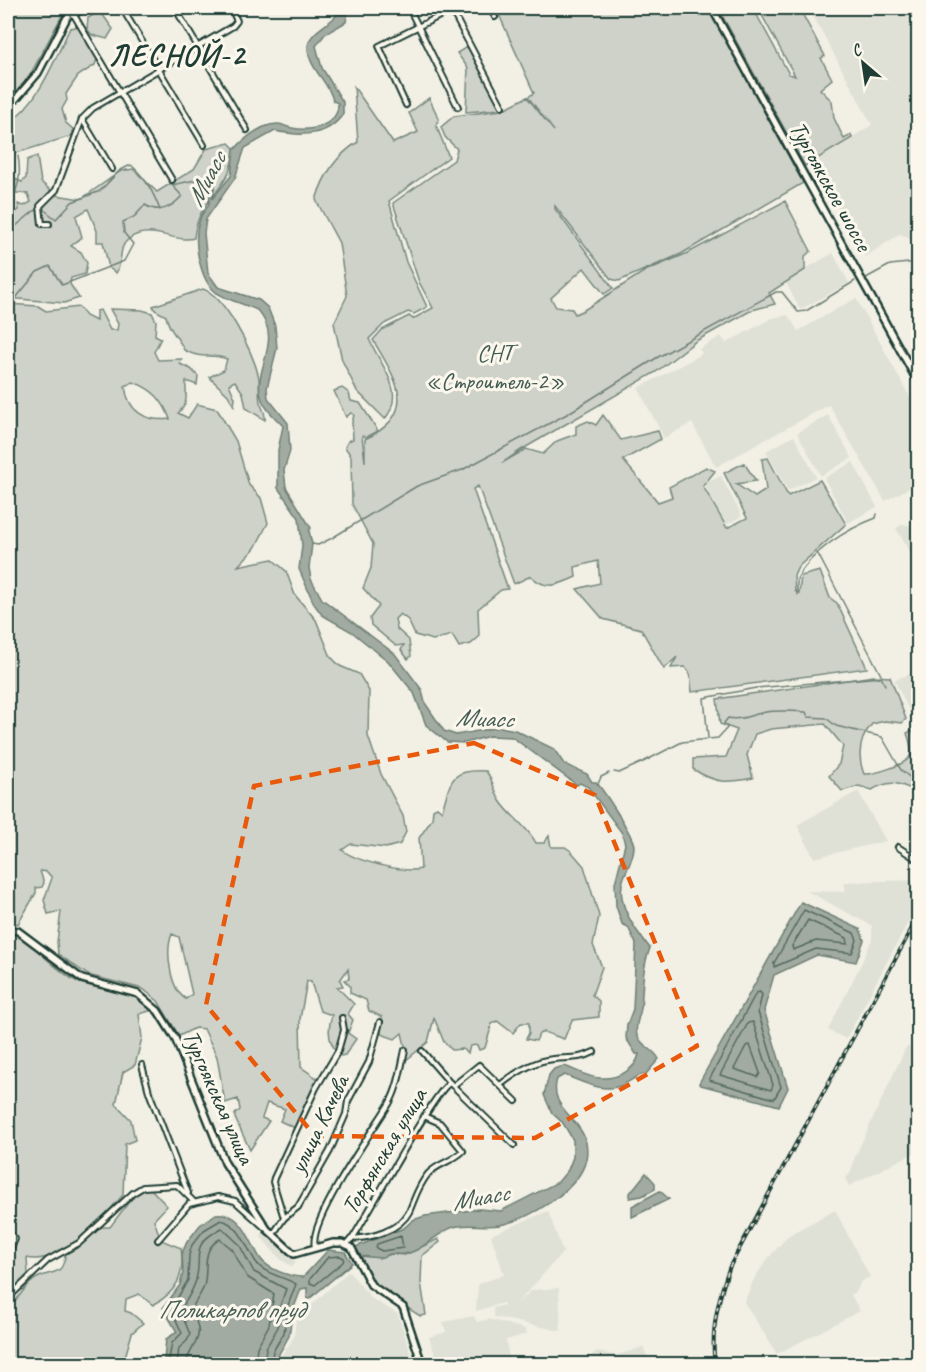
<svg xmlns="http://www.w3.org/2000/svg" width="926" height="1372" viewBox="0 0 926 1372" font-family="Caveat,sans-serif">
<rect width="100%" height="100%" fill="#f2f0e5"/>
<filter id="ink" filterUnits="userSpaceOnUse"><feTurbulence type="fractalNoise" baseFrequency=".0167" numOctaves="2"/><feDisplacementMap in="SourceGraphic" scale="12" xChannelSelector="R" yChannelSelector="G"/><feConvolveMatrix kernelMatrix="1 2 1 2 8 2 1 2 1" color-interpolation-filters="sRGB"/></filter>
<g filter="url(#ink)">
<g fill="#e0e1d6">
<path d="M809 8H918V229L916 236 910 239 900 234 865 257 812 162 872 125Z"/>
<path d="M833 253 849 283 800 310 785 281Z"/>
<path d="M856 298 918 412V483L885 501 829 405 716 467 692 423 664 438 638 388 700 355 702 353 699 349 721 336 726 343 772 318 788 315 798 331Z"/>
<path d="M828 415 852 458 821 476 797 433Z"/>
<path d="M794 436 816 477 788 491 766 451Z"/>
<path d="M853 462 877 507 848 523 824 478Z"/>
<path d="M721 476 742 516 726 525 704 484Z"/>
<path d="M903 524 918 528V568L896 528Z"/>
<path d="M918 671V728L894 680Z"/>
<path d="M858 791 886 841 814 858 797 825Z"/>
<path d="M918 880V904L846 1039 828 1030 861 964 872 939V926L807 891 846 892 844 882Z"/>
<path d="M906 1047H915L918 1056V1151L849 1186 845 1179 851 1172 854 1159Z"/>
<path d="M835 1210 870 1277 860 1282 858 1289 851 1295 860 1311 777 1354 744 1302 755 1277 769 1257 789 1235Z"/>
<path d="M548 1211 563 1252 517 1304 532 1290 559 1288 561 1331 494 1317 493 1308 504 1305 503 1303 476 1311 478 1284 504 1275 491 1235Z"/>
<path d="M265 1231 273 1234 296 1263 292 1267 280 1259 260 1236Z"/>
<path d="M349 1271 372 1299 398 1314 414 1364H281V1356L294 1337 296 1319Z"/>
<path d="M474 1316 477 1322 489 1319 525 1329 527 1334 506 1340 510 1364H438L429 1337 446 1332 443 1322Z"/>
<path d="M643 1347 651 1364H572L584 1362 596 1352 617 1355Z"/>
</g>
<g fill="#cfd2c8" stroke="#77887e" stroke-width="1.5" fill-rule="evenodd">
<path d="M8 8H66L30 75 8 103Z"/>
<path d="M496 8H708L803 183 681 254 619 281 611 279 555 206V209L613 288 604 294 584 268 551 298 556 307 572 309 575 314 584 310 645 271 688 253 785 201 811 251 805 256V270L769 293 775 304 752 310 696 341 656 372 521 450 502 463 526 449 543 454 557 441 576 434V426L588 421 596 425 603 415 621 440 658 431 661 439 623 460 658 502 672 497 669 487 706 467 715 471 703 486 727 528 747 518 724 473 744 463 756 481 736 484 755 497 766 490 762 459 768 458 788 496 820 480 846 524 798 567 794 576 795 591 799 593 801 576 820 571 830 598 837 603 867 668 692 692 690 674 685 667 671 668 677 657 664 669 641 629 603 619 577 589 600 583 598 561 575 567 576 577C558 585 546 591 531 576L514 584 478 486 473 489 508 589 501 590 478 609 479 637 471 644 459 647 452 635 433 640 415 635 408 620 400 614 395 619 397 629 409 640 411 656 408 659 401 650 404 645 396 646 371 625 370 618 379 606 363 588 371 568 373 544 352 504 351 456 345 447 348 441 353 439 352 422 354 415 351 413 346 417 334 391 342 388 349 393 351 401 360 403 378 431 367 437 362 436 365 462V439C420 413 397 381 373 340L382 330 409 316 413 319 433 308 419 282 393 203 454 160 457 149 445 137 441 127 454 116 502 110 527 97 554 131 528 97 534 93Z"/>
<path d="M718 8H753L789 74 795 76 758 8H799L825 56 821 58 832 79 820 89 832 101 834 118 844 139 851 135 852 138 805 166Z"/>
<path d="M100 11 113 29 107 39 92 35 87 29 88 18Z"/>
<path d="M79 26 97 59 95 65 78 76 66 94 67 100 62 109 66 123 73 129 71 136 10 155 8 159V123C39 103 54 61 70 28Z"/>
<path d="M467 47 479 61 500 109 466 112 468 68 457 53Z"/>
<path d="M354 87 393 143 418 132 409 113 429 98 439 119 436 125 449 157 389 201 406 262 427 307 414 314 408 312 384 324 369 339C381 366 407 392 385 419L357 391 342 360 334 323 347 296 339 243 316 200C323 176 337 155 358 142Z"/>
<path d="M229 143 234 148C232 193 198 195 194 238 176 244 150 223 129 239 117 247 124 262 116 273L109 268 103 242H97V231L88 209 76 216 82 237 71 246 81 252 87 263 85 274 71 278 70 284 79 298 64 303 8 298V275L12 272 11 259 8 257V218L19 210 18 204 24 206 31 202 28 194 8 192V176L22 182 26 178 27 160 37 156 41 182 56 195 81 199 121 171 133 169 157 192 194 169 206 149Z"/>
<path d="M203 289C225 296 252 351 258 374 261 383 258 393 260 402 262 409 266 412 265 420L246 408 243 393 235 381 229 384 235 398 234 406 228 395 209 377 224 370 227 359C208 352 205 361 184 350 179 337 169 332 166 316L155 310 153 306Z"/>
<path d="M8 304 38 306 46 311 79 307 86 316 96 321V311L100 310 110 330H117L118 324 110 309 142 310 152 313 156 321 155 335 161 338 154 352 158 360 182 359 180 364 191 369 198 376 197 385 186 381C185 394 190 403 178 413L188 418 197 404 217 409 236 441 249 485 261 498 268 523 255 548 238 566 272 559 286 571 295 595 316 620 331 657 340 666 359 674 369 691 368 736 381 774 403 816 406 832 400 844 386 848 351 844 342 850C356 861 403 873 421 869L419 838 432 819 433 809 437 807 442 811C451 779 451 769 486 771 494 781 494 793 501 802 511 817 528 827 536 843H544L549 836 551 847H565L571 851 584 866 599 916 593 945 602 967 592 995 599 1001V1017L572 1020 564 1039 544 1032 539 1034 536 1041 526 1039 529 1033V1023H521L513 1033 497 1021 492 1024 485 1048 479 1050 477 1045 470 1046 468 1053 462 1049 452 1050 444 1042 434 1018 428 1042 405 1061 406 1050 402 1033 395 1039 381 1034 382 1017 369 1011 366 1000 350 993V986L344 980 349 979 348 969 340 980 343 986 337 987 354 1004 348 1014 353 1020 348 1033 356 1039 345 1055 341 1056C328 1045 327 1030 332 1015L320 1011 311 982 307 981 300 1019 301 1067 318 1079 295 1128 280 1121 285 1109 267 1103 262 1118 269 1121 250 1150 235 1118V1114L240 1110 238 1099 225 1103 217 1057 204 1029 195 1028 179 1036 158 1001 143 989 88 975 58 954 57 942 61 911 48 914 44 900 52 878 47 872 40 871 44 883 42 887 36 888V893L18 924 8 922ZM133 382C153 389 163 400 170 419 146 422 128 412 125 386ZM172 934 179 937 192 994 186 999C170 990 165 951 172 934Z"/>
<path d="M874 676 890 677 906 719 902 723 885 721 872 724C859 739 857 756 864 774 873 775 908 764 910 756 913 749 909 740 907 733L912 730 918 741V792C899 783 891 779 872 790L859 786 842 791 829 776 839 764 843 746 825 724 771 729 755 734 747 755 753 778C727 783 716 784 693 769V759L726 757 737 730 720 724 717 699Z"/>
<path d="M8 933 19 934C33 946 65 978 80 983 105 992 134 989 153 1010L139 1014 142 1038 135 1065 123 1072 116 1104 131 1120 135 1140 125 1144 123 1195C102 1218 63 1266 27 1258L28 1274 8 1296Z"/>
<path d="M144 1189H151L167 1206 154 1220 161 1240 181 1248C185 1276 177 1292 153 1305L139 1294 126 1299 125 1311 131 1313 143 1323 132 1333 123 1364H8V1310C17 1301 26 1283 37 1278 56 1269 62 1277 66 1252L83 1243 101 1227H110L134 1195Z"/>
<path d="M438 1239 440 1242 422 1256 421 1282 426 1315 420 1316 372 1285 358 1256 364 1255 381 1258 391 1254 405 1255Z"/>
</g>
<g fill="#a2aba1" stroke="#6e7f75" stroke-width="1.5">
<path d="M341 8H348L346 22 325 34 316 46 322 68 343 102V114C327 138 299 136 275 131L245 148 235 178 206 219 204 233 208 273 218 287 259 300 268 308 275 326 277 348 267 388 268 398 288 423 290 451 284 470 286 487 311 528 309 531 312 544 309 568 311 579 322 599 395 654 422 690 425 703 444 731 456 735 500 727 515 730 554 749 564 764 587 774 592 782H596C604 791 633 835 634 846 634 857 628 867 624 877 614 902 635 930 650 948 642 968 643 986 641 1008 640 1017 634 1025 637 1035 641 1046 654 1049 659 1059L646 1074C634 1076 630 1082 620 1086 601 1093 582 1081 564 1075L557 1079C546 1113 594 1120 586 1159 580 1190 529 1219 500 1225 484 1228 465 1222 451 1228 436 1234 421 1252 404 1254 399 1255 395 1253 390 1254 387 1254 385 1258 382 1258 371 1258 364 1254 353 1259L348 1250 404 1228 413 1220 425 1216 479 1209 501 1211 558 1182 568 1170 573 1157V1140L563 1123 552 1113 544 1095 549 1075 554 1069 564 1066C575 1069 587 1078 601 1078 617 1079 636 1070 639 1054H636L626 1038 627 1025 633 1009 636 944 628 927 622 924 616 906 615 883 625 844 622 833 588 787 580 783 577 785 512 737 489 736 465 743 447 742 426 725 414 693 388 661 352 632 322 615 314 604 299 569 302 546 299 518 278 488V450L283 426C275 417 267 412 262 400 250 371 286 341 257 310 220 294 207 299 198 255 196 244 196 230 200 219 201 213 208 209 209 203 211 195 207 189 212 176L216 180 212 199 231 176 234 150C245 138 261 124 278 124 283 124 288 128 292 128 312 132 339 125 338 103L333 101C330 82 307 68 308 46 310 29 336 23 341 8Z"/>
<path d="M801 902 860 929 864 940 856 962 817 955 774 975 764 1010 788 1088 779 1106 701 1085 699 1083Z"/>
<path d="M646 1173 655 1183V1189L642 1196 630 1198V1193Z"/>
<path d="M660 1191 669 1199 632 1217V1206Z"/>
<path d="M216 1214C242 1211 249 1240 260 1258 267 1269 290 1277 303 1277L328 1250 345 1252 352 1263 309 1299 307 1298V1288L301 1289 293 1310 289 1336 279 1354 277 1364H161L164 1360 166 1339 177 1332 163 1308 180 1285 183 1273 182 1253 187 1242 200 1225Z"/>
</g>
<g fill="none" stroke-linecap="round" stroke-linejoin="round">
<g stroke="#536960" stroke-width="1.5">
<path d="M804 910 854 933 857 940 852 953 816 949 774 967V963Z"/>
<path d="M808 920 847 938 848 944 816 941 793 950 792 946Z"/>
<path d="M760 992 762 995 758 1012 781 1087 774 1099 709 1080 756 993Z"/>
<path d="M753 1022 773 1085 771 1090 720 1075 748 1023Z"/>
<path d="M750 1045 760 1073 758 1077 734 1069 746 1046Z"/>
<path d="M401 1236 403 1248 382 1251 376 1248 377 1244Z"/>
<path d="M340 1256 344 1258 343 1262 315 1285 310 1283V1279L328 1257Z"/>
<path d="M168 1364 172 1343 182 1333 171 1309 188 1280 189 1255 192 1245 204 1230 221 1220C241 1225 245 1246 256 1262 265 1275 283 1276 296 1284L287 1308 284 1333 273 1351 271 1364"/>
<path d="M177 1364 179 1348 187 1341 190 1334 180 1311C186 1301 193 1291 196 1280 203 1254 188 1246 222 1228L239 1244 254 1272 286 1289 280 1306 278 1327 266 1348 264 1364"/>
<path d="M186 1364C188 1350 203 1340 197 1324 196 1319 192 1316 190 1311 195 1302 201 1295 204 1286 209 1268 200 1250 220 1239L232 1249 247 1277 274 1294 269 1325 257 1347 255 1364"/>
</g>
<g stroke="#6e7f75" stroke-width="1.5">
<path d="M8 202C20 190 21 173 18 156"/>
<path d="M43 209 56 219 72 202 100 191 120 170 131 165C146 178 153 192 160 210"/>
<path d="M10 231 34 211 38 210"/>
<path d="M866 278 890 265 918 262"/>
<path d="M8 308 37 272 50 266 62 285 124 261 133 244 124 233 123 222 134 217 145 205C160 214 171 208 182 196L172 185 200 179 208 187"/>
<path d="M312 544 318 545 332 538 417 486 462 470 567 414 658 357 776 292H782L798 312 806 311 855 281"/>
<path d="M818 554 881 675"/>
<path d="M797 595V579C811 551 847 529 876 518L877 514"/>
<path d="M708 738 704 698 756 688 881 677 885 685"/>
<path d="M614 772 619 773 643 762 682 742 718 738 727 728 724 723 728 718C741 721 753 714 766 712 779 710 792 711 806 712L808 717 826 718 836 726 882 737 901 770 913 780 918 778"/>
<path d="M598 784 601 777 609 773"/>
</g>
<g stroke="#1f3d34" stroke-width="8">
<g id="minor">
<path d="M122 8 204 145"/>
<path d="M175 8 247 130"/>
<path d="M409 8 458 107"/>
<path d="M490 8 495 17"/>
<path d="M451 9 502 106"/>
<path d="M73 15 88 8"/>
<path d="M74 15 172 180"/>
<path d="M406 105 379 46 456 8"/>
<path d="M82 119 112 169"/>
<path d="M49 224H42L40 206 56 190 82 119 93 108 233 26 237 21 231 8"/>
<path d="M898 847 918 860"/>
<path d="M422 1051 450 1083 514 1145"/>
<path d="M142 1065 149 1092 188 1193"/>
<path d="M454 1085 479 1065 516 1101"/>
<path d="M500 1085C514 1074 530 1063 547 1060 563 1057 580 1060 594 1052"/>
<path d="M284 1218 273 1182 274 1178 316 1088 338 1051 344 1030 342 1018"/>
<path d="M8 1232 15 1239 8 1255"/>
<path d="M274 1233 284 1218 298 1207 330 1151 346 1114 348 1101 369 1062 380 1022"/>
<path d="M352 1239C368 1215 435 1089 450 1083"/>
<path d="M158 1240 189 1204 218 1197 235 1201 264 1227"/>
<path d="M347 1244 351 1239C371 1238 399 1231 409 1212 415 1198 418 1186 428 1174 438 1163 452 1162 463 1151L440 1123 424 1116"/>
<path d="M315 1247C307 1222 374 1129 389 1104 398 1089 401 1068 405 1050"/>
<path d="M8 1298 48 1260 79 1243 133 1193 143 1187 177 1185 193 1201"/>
</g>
</g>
<g stroke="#1f3d34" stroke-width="10">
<g id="major">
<path d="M712 8 918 382"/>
<path d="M8 108 38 73 72 8"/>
<path d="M8 929 18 931 82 979 138 994 158 1011 175 1038 225 1163 267 1229 294 1254 333 1243H342L351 1247 371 1285 403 1307 422 1364"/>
</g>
</g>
<use href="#minor" stroke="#fbf7ec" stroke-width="4"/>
<use href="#major" stroke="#fbf7ec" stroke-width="5"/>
<g stroke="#1f3d34" stroke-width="4">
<g id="rail">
<path d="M715 1364C710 1331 718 1298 730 1266L918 917"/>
<path d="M908 1364 918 1348"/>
</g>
</g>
<use href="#rail" stroke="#fbf7ec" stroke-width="1.5" stroke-dasharray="4.5" stroke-linecap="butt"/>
</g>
</g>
<path fill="none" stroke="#e8590c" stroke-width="4.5" stroke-dasharray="12 8" stroke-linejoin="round" d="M474 743 595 795 697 1046 535 1138 315 1136 206 1005 254 786Z"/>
<g text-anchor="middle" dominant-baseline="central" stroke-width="6" stroke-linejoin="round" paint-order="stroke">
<g font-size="24" fill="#1f3d34" stroke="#fbf7ec">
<text transform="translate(831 186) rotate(61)">Тургоякское шоссе</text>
<text transform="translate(219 1097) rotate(66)">Тургоякская улица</text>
<text transform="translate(319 1124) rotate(-64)">улица Качева</text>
<text transform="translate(384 1151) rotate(-59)">Торфянская улица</text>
</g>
<g font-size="24" fill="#425b52" stroke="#fbf7ec">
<text x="495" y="353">СНТ<tspan x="495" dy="28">«Строитель-2»</tspan></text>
</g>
<g font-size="26" font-style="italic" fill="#465e55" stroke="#fbf7ec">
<text transform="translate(206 179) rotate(-62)">Миасс</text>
<text transform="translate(484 718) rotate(2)">Миасс</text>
<text transform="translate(480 1197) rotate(-10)">Миасс</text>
<text x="231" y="1309">Поликарпов пруд</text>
</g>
<g font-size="30" font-weight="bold" letter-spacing="1.5" fill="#1f3d34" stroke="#fbf7ec">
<text x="177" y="55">ЛЕСНОЙ-2</text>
</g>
</g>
<rect width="926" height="1372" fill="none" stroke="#fbf7ec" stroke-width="30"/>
<rect x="15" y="15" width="896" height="1342" fill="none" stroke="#1f3d34" stroke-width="2" filter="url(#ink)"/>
<g transform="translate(863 63) rotate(331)" stroke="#fbf7ec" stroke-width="4.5" paint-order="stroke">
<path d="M0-4.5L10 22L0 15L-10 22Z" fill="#1f3d34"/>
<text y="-9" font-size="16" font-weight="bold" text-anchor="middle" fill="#1f3d34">С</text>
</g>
</svg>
